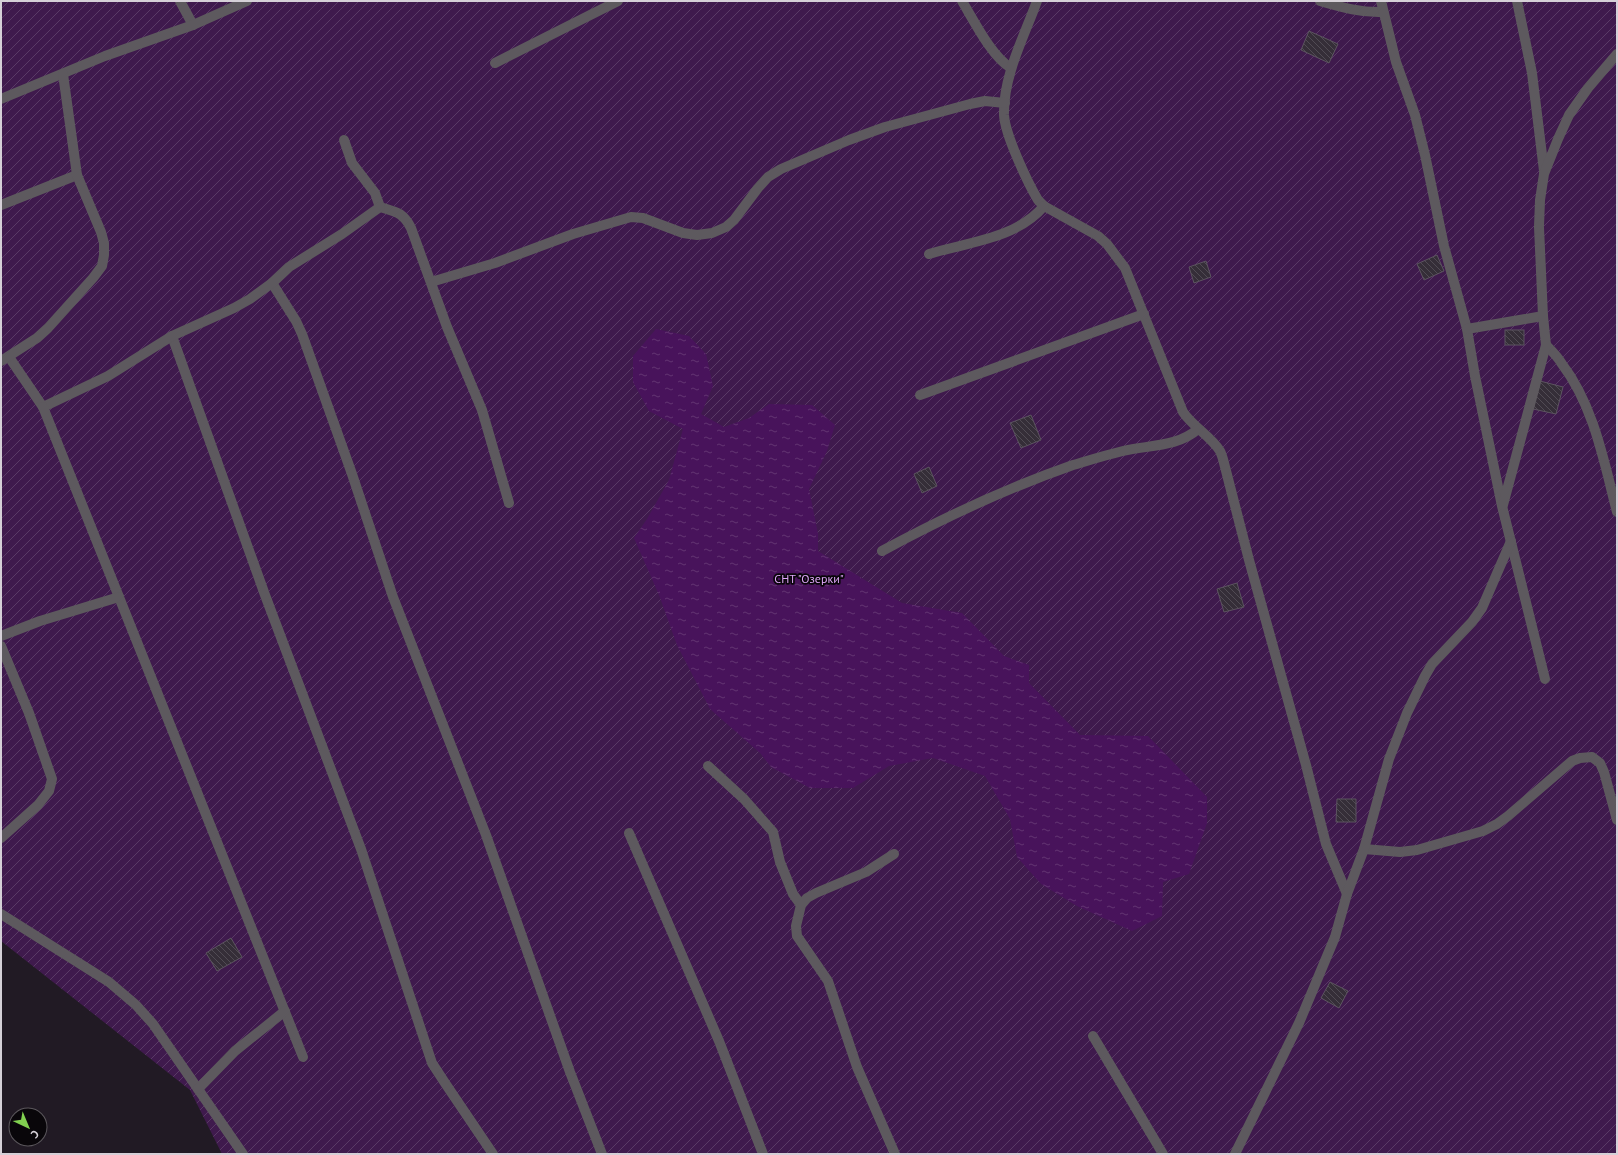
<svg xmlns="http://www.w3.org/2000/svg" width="1618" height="1155" viewBox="0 0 1618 1155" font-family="'PT Sans',sans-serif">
<defs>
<pattern id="garden-furrows" width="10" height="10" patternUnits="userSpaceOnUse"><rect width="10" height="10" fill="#3f1a4d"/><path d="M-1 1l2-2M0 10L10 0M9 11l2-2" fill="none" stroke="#5a3a66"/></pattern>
<pattern id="water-ripples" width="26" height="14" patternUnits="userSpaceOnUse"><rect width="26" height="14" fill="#48135b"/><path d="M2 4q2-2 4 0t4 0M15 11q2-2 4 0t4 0" fill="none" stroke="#623472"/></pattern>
<pattern id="building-back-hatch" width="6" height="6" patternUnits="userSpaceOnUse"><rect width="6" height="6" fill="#352e38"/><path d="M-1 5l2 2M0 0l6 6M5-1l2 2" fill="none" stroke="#514b54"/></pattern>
</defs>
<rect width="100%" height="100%" fill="#211a24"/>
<path fill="url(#garden-furrows)" d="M1 1H1617V1154H222L190 1090 1 941Z"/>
<path fill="url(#water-ripples)" d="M656 329 689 336 706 354 713 386 701 414 724 427 749 418 769 404 812 405 835 425 827 451 809 489 818 534V551L902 603 962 613 1004 656 1029 665V683L1080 735 1148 736 1207 797V823L1189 874 1163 882 1162 916 1132 931 1077 906 1041 884 1017 857 1010 819 985 776 933 758 889 766 853 788H810L771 767 760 753 710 709 677 645 659 595 634 538 647 519 669 480 683 429 649 411 633 382V356Z"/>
<g fill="url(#building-back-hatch)" stroke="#5c5460">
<path d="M1309 31 1338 44 1329 63 1301 50Z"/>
<path d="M1437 255 1444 271 1424 280 1417 264Z"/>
<path d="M1206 261 1211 277 1194 283 1189 267Z"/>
<rect x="1505" y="330" width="19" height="15"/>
<path d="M1540 381 1563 387 1556 414 1533 409Z"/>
<path d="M1031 415 1041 440 1021 448 1010 423Z"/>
<path d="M929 467 937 486 922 493 914 474Z"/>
<path d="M1237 583 1244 607 1224 612 1217 589Z"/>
<path d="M1337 799H1356V822H1336Z"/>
<path d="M231 938 242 957 217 971 206 953Z"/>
<path d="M1330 982 1348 991 1339 1008 1321 998Z"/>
</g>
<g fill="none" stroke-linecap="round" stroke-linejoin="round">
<g stroke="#5d595e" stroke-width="10">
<path d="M180 1 193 25"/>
<path d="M962 1C974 21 992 57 1011 68"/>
<path d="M1037 1C1024 37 1003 76 1004 115 1005 135 1028 183 1038 200L1044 206 1098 236 1107 244 1125 268 1183 412C1193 427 1211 436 1220 451 1222 455 1223 459 1224 463L1249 560 1306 765 1326 844 1347 894"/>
<path d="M1320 1C1341 7 1361 13 1383 12"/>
<path d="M1381 1 1396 62 1415 115 1425 155 1444 246 1467 329 1475 376 1502 506 1545 679"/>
<path d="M1517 1 1532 73 1544 171"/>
<path d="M495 63 618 1"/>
<path d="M1 99 105 56 193 25 247 1"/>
<path d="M344 140 352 163 375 193 380 207"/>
<path d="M1 205 77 175"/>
<path d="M380 207C396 212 403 212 411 228L447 327 482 410 509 503"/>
<path d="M929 254C968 242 1016 239 1044 206"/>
<path d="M431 282 495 263 573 234 631 217 643 218 683 233 697 235 712 233 726 227 734 220 758 188 768 177 781 169 849 140 885 127 970 104 985 101 1005 103"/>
<path d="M272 283 296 321 302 334 352 474 393 597 486 835 570 1072 602 1154"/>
<path d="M1467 329 1543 316"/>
<path d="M172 336 265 595 361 849 432 1063 445 1083 493 1154"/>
<path d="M1546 345C1552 351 1558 357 1562 364 1594 406 1604 462 1617 512"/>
<path d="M9 357 43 407 108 376 172 336 234 308 250 299 272 283 289 267 342 234 380 207"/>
<path d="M1 361 37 338 48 328 93 278 102 266 104 255V243L101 232 77 175 63 74"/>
<path d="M920 395 1144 314"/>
<path d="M43 407 303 1057"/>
<path d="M1503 505 1546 345 1543 316 1539 227 1540 200 1544 174 1558 139 1569 115 1588 88 1617 54"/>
<path d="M882 551C943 518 1007 488 1073 465 1090 460 1106 455 1123 451 1148 445 1178 447 1198 429"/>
<path d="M1 636 40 621 119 597"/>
<path d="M1 646 29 713 52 779 49 791 38 805 1 838"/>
<path d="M708 766 744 799 773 832 780 862 793 894 801 905"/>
<path d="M629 833 719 1041 763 1154"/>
<path d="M1364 849 1400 852 1417 850 1483 831 1497 824 1508 816 1572 761 1580 758 1592 757 1600 763 1604 772 1617 820"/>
<path d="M894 854 866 872 816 893 807 898 801 905 796 926 797 936 828 981 857 1067 895 1154"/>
<path d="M1 914 109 982 136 1005 153 1024 243 1154"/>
<path d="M1093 1036 1163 1154"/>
<path d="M198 1089 235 1051 285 1011"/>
<path d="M1235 1154 1299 1023 1335 937 1347 894 1364 849 1389 759 1407 713 1425 676 1432 664 1472 622 1482 608 1511 541"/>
</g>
</g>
<g text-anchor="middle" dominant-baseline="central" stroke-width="3.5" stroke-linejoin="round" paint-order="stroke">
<g font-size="12" fill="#dea6f7" stroke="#09060a">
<text x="809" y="578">СНТ "Озерки"</text>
</g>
</g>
<rect width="1618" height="1155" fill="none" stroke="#d5d0d7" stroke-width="4"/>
<g transform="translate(28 1127) rotate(136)"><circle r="19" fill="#09060a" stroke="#5b575c"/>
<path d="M0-3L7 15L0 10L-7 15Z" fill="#81d050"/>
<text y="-6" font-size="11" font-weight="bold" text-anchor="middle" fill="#d5d0d7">С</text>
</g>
</svg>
